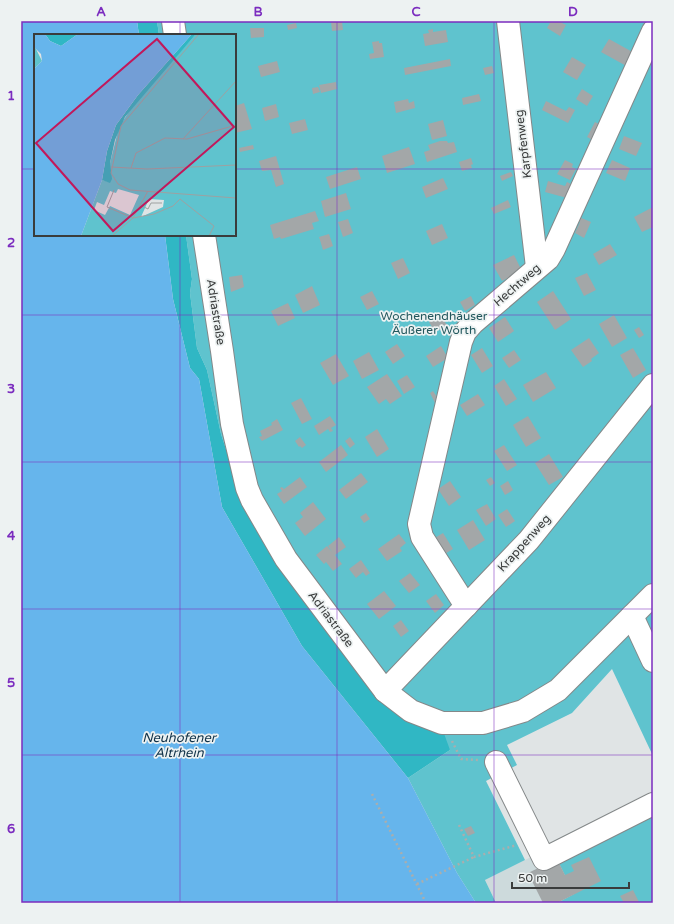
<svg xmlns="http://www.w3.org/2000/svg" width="674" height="924" viewBox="0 0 674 924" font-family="'Varela Round',sans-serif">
<rect width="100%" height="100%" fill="#e0e4e5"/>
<path fill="#cddadc" d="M551 847 574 894 557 903H496L485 880Z"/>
<g fill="#5fc3ce">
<path d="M157 21H653V756L612 669 572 713 507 745 517 765 486 781 525 860 485 880 496 903H476L457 873 408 778 450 750 407 715 242 498 221 434 207 370 197 348 190 293 192 279 186 235H235V35H159Z"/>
<path d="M653 792V903H557L574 894 551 847 556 844 554 841Z"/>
</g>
<g fill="#30b7c4">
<path d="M137 21H157L159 35H139Z"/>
<path d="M165 235H186L192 279 190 293 197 348 207 370 221 434 242 498 363 679 442 728 450 750 408 778 302 646 222 507 199 379 190 368 173 299Z"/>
</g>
<path fill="#66b5ec" d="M21 21H137L139 35H35V235H165L173 299 190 368 199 379 222 507 302 646 408 778 457 873 476 903H21Z"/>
<g fill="#a3a7a8">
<path d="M342 21 343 30 332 31 331 22Z"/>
<path d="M551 21H558L566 25 560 36 547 28Z"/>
<path d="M296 23 297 28 288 30 287 25Z"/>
<path d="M250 28H264V37L251 38Z"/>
<path d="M433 29V32L446 30 448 42 425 46 423 34 429 33 428 30Z"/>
<path d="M609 39 638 55 630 68 601 52Z"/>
<path d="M379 41V43H382L384 57 370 59 369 54 374 53 372 42Z"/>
<path d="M572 57 586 65 577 80 563 72Z"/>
<path d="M450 59 451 66 405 75 404 68Z"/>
<path d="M277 61 280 72 261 77 258 66Z"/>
<path d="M492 66 494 73 485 75 483 68Z"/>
<path d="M336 82 337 89 321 93 319 85Z"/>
<path d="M318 87 320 92 313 94 312 88Z"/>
<path d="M582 89 593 96 587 106 576 99Z"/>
<path d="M479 94 481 101 463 105 462 98Z"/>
<path d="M408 99 409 103 414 101 415 108 396 113 394 102Z"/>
<path d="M546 101 566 111 569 107 575 110 568 123 542 110Z"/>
<path d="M244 103 252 129 235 133V106Z"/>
<path d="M276 104 279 117 265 121 262 108Z"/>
<path d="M305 119 308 130 292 134 289 123Z"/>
<path d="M443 120 447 136 432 140 428 124Z"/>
<path d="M595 122 605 127 596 142 587 137Z"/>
<path d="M624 136 642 143 636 156 619 149Z"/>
<path d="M440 141H447L448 143 454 142 457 152 427 162 424 152 430 150 428 145Z"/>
<path d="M253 145 254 149 240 152 239 148Z"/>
<path d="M409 147 415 164 387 173 382 156Z"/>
<path d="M276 156 284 184 276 187 271 170 262 171 259 161Z"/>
<path d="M471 158 473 164 471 165 472 168 462 171 459 162Z"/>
<path d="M565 160 573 164 572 167 576 169 570 180 557 174Z"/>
<path d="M612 160 630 168 625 181 606 173Z"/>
<path d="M357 167 361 179 330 189 326 177Z"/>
<path d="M511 172 513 176 502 181 500 176Z"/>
<path d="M443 178 448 189 426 198 422 187Z"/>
<path d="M548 181 565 186 567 182 573 185 567 198 545 192Z"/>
<path d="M346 193 351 209 325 217 321 201Z"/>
<path d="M508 200 511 207 494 214 491 208Z"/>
<path d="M653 207V227L642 232 634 217Z"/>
<path d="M315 211 319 221 312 223 314 229 281 239 280 237 274 239 270 225Z"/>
<path d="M579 217 591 222 584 238 575 233 580 222 577 221Z"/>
<path d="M348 219 353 233 343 237 338 222Z"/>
<path d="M442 224 448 238 432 245 426 231Z"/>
<path d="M329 234 333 246 323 250 319 237Z"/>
<path d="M610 244 617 255 599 265 593 254Z"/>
<path d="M514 255 522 271 502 281 493 265Z"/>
<path d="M403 258 410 273 398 279 391 263Z"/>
<path d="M587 273 596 290 584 296 575 278Z"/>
<path d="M242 275 244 287 231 292 229 277Z"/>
<path d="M312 286 320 305 303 313 295 295Z"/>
<path d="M372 291 379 304 367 310 360 297Z"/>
<path d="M553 291 571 319 555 330 537 302Z"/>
<path d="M471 296 475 305 465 311 460 302Z"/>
<path d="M288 303 295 318 278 326 271 311Z"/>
<path d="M440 315 447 325 435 332 429 322Z"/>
<path d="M614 315 627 338 612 347 599 324Z"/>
<path d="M505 317 514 331 498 342 489 328Z"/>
<path d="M639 327 644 335 639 338 634 330Z"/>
<path d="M589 338 599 353 591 359 592 361 583 367 571 350Z"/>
<path d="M397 344 405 356 393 364 385 352Z"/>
<path d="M441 346 448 358 433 367 426 356Z"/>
<path d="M482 348 493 366 482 373 471 355Z"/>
<path d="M633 348 646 370 633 378 620 355Z"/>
<path d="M514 350 521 360 509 368 502 358Z"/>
<path d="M369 352 379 370 362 379 353 361Z"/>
<path d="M336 354 349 376 333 385 320 363Z"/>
<path d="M546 372 556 388 533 402 523 385Z"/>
<path d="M387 374 402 396 390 404 386 399 379 404 367 387Z"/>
<path d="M407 375 415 387 404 394 397 381Z"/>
<path d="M504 379 517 399 506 406 494 386Z"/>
<path d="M433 391 439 400 435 403 430 393Z"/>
<path d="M478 394 485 405 467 416 460 405Z"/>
<path d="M301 398 312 419 302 424 291 403Z"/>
<path d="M330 416 336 425 331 428 333 431 330 432 328 429 319 435 314 426Z"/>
<path d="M528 416 541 438 526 447 513 425Z"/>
<path d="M277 419 283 430 262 441 259 437 262 436 260 431 272 425 271 423Z"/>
<path d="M377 429 389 449 377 457 365 437Z"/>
<path d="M300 437 306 445 302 448 300 446 299 447 295 441Z"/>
<path d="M350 437 355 444 350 448 345 441Z"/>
<path d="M341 445 348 455 326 472 319 462Z"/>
<path d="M504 445 517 465 507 471 494 451Z"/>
<path d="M549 454 563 477 549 485 535 463Z"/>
<path d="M361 473 368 482 346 499 339 490Z"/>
<path d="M300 477 307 487 284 504 277 494 282 491 280 488 282 487 284 489Z"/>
<path d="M491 477 495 483 490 486 486 480Z"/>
<path d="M450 481 461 497 449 506 438 489Z"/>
<path d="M508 481 513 490 505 495 500 486Z"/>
<path d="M313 502 326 519 305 536 295 523 303 517 300 513Z"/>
<path d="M487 504 496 519 486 526 476 510Z"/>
<path d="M507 509 515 521 506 527 498 515Z"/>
<path d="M366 513 370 519 364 523 360 517Z"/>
<path d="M473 520 485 540 469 550 457 530Z"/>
<path d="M443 533 453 549 443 555 433 539Z"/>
<path d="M399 534 406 543 400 548 402 551 387 561 378 549Z"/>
<path d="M339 537 346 547 335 555 342 564 333 571 326 562 324 564 316 555 327 546 332 552 328 546Z"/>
<path d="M361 560 370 573 366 576 363 572 356 578 349 569Z"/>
<path d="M410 573 420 585 409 593 399 581Z"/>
<path d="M384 591 396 606 379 619 367 604Z"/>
<path d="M436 594 444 605 435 613 426 601Z"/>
<path d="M401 620 409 631 401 637 393 626Z"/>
<path d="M471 826 475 833 468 836 464 829Z"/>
<path d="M589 857 601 881 557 903H543L528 873 557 859 565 875 574 871 571 865Z"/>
<path d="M633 890 639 902 624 903 620 896Z"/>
</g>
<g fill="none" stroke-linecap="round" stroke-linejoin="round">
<g stroke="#848889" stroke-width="24">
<g id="minor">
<path d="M173 21 175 35"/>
<path d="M508 21 537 267"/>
<path d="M204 235 222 351 232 424 247 488 252 500 286 559 385 691 411 711 442 723H483L523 711 558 690 653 595"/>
<path d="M466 606 422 537 419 524 461 342 465 332 473 323 548 259 554 249 653 31"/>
<path d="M632 616 653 661"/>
<path d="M385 691 529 540 653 385"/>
<path d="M496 762 544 859 653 804"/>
</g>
</g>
<g stroke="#aaaeae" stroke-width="2.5" stroke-dasharray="2 3" stroke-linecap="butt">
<path d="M452 741 461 759 478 760"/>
<path d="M372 794 426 903"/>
<path d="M459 825 474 857 517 845"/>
<path d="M417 884 474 857"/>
</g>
<use href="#minor" stroke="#fff" stroke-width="22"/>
</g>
<path fill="none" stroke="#7b2cbf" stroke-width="1" stroke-opacity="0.55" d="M180 21V35M337 21V903M494 21V903M21 169H35M235 169H653M180 235V903M21 315H653M21 462H653M21 609H653M21 755H653"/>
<g text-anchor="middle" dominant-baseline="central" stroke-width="3.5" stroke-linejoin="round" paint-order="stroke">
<g font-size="12" fill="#3a3c3c" stroke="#edf2f2">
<text transform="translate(523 144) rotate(-97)">Karpfenweg</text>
<text transform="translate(517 285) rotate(-41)">Hechtweg</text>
<text transform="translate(216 312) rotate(81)">Adriastraße</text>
<text transform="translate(524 543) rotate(-48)">Krappenweg</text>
<text transform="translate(331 619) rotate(53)">Adriastraße</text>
</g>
<g font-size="12" fill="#22575d" stroke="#edf2f2">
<text x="434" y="316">Wochenendhäuser<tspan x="434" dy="14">Äußerer Wörth</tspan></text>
</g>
<g font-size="13" font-style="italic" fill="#103249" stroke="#edf2f2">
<text x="179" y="738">Neuhofener<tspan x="179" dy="15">Altrhein</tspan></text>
</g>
</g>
<g transform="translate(34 34)">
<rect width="202" height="202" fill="#e0e4e5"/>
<path d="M0 0 1 13 8 27 0 35ZM162 0H202V200L198 202H47L68 146 76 148V129L85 93 100 70ZM84 155 105 161 96 181 76 172 71 181 60 176 63 168 70 171 76 157 82 159ZM115 165 130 166 129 173 107 183Z" fill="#5fc3ce" fill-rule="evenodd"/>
<path d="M11 0 22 1 44 0 27 12 16 7ZM158 0H162L91 83 81 106 76 129 78 145 76 149 68 146 73 117 82 91 104 61Z" fill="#30b7c4"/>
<path d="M0 0H11L16 7 27 12 44 0H158L104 61 82 91 73 117 68 146 47 202H0V35L8 27 7 20 0 13Z" fill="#66b5ec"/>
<path fill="none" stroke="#9ea1a1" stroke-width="1" d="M165 0 87 92 77 139 84 150 96 156 202 164M149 105 202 47M77 133 113 135 202 131M97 134 102 119 131 104 153 105 202 91M80 156 73 173 99 184 120 180 139 172 146 165M146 165 180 192 175 202M108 172 114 175 117 169H128M78 202 99 184 114 157"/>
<path fill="#c2185b" fill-opacity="0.15" stroke="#c2185b" stroke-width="2" d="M123 5 200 93 79 197 2 109Z"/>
<rect width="202" height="202" fill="none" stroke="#3a3c3c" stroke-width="2"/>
</g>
<rect width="674" height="924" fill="none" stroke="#edf2f2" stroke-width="44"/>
<path d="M512 882v6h117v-6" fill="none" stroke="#3a3c3c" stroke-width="2"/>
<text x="518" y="882" font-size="12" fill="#3a3c3c" stroke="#edf2f2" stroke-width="3" paint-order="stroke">50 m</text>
<rect x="22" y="22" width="630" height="880" fill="none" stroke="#7b2cbf" stroke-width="1.5"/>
<g font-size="13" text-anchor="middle" font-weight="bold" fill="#7b2cbf">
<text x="101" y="16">A</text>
<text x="258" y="16">B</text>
<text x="416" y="16">C</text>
<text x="573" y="16">D</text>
<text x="11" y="100">1</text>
<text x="11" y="247">2</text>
<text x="11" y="393">3</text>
<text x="11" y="540">4</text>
<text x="11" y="687">5</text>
<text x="11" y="833">6</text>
</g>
</svg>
